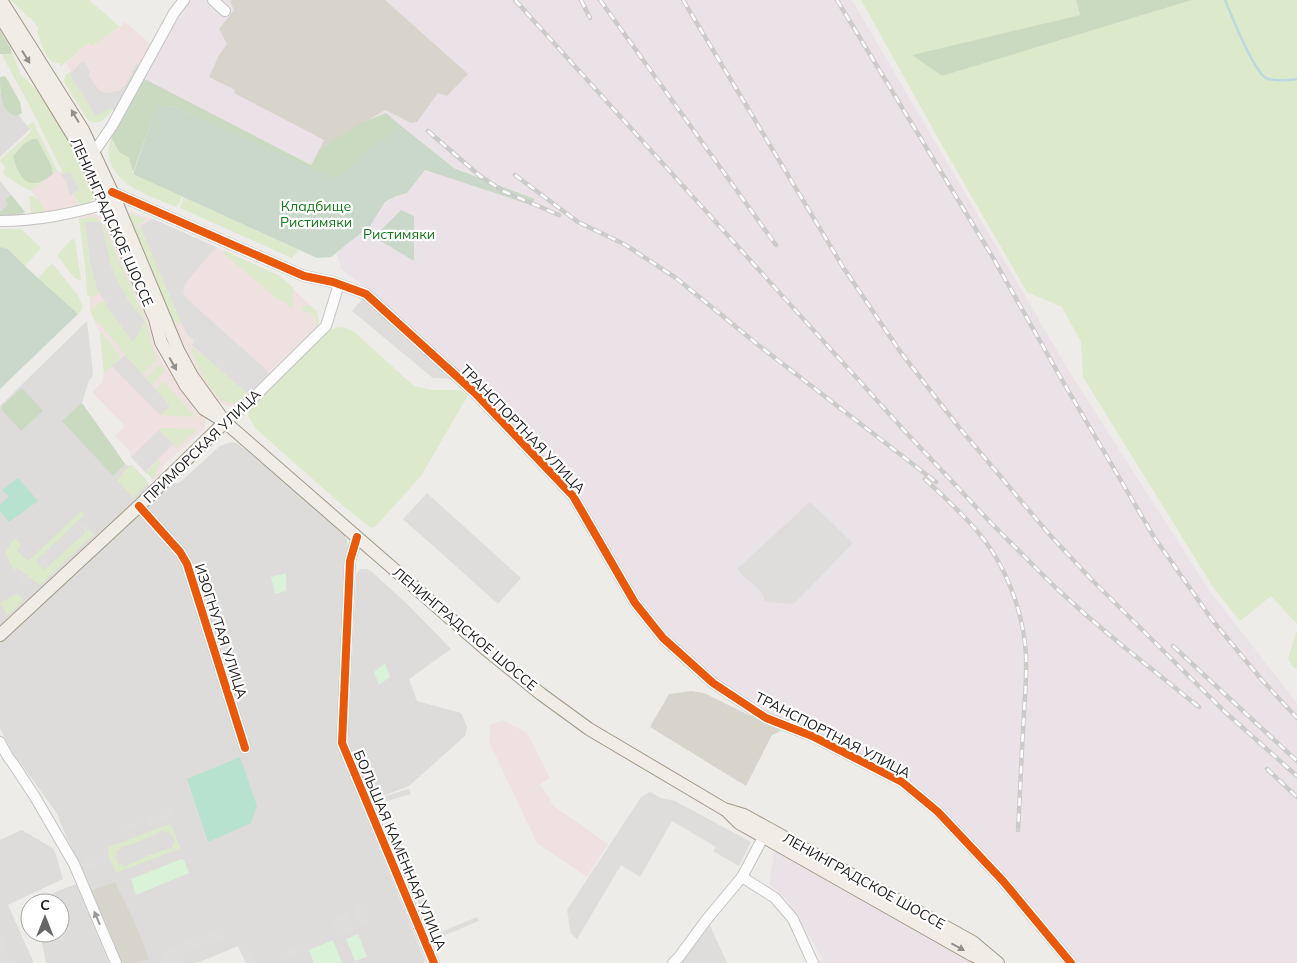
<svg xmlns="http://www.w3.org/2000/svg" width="1297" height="963" viewBox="0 0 1297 963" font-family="Mulish,sans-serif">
<rect width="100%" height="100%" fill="#eeece9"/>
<g fill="#dddcda">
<path d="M0 93 30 129 0 157Z"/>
<path d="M0 181 25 212 20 215H0Z"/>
<path d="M87 321 93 372 92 378 89 380 82 403 125 464 129 466 132 465 148 482 149 488 0 627V406Z"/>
<path d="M232 442 238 444 272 470 342 530 347 539 348 550 337 735 340 753 425 960 423 963H246L238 946 197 963H120L56 812 13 753 0 728V641L140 514 181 562 241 753 251 750 191 559 146 509 172 484 179 483 220 446Z"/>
<path d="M361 569H367L372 572 407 604 451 649 409 679 417 701 461 713 467 727 465 736 409 786 380 797 377 791 370 794 349 746 348 737 356 579 357 573Z"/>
<path d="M22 830 54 849 63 879 8 905 34 963H0V840Z"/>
<path d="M76 884 109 963H46L40 933H60V903H34L33 901Z"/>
</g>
<g fill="#efe1e0">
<path d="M125 22 152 45 115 112 70 75 72 74 66 63 78 54 77 51 89 43 91 45 120 28Z"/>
<path d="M57 170 63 173 70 172 77 202 80 206 44 214 43 207 31 191Z"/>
<path d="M131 212 153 219 280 276 317 312 318 316V328L241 403 230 406 225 405 218 401 206 388 175 326 126 215Z"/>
<path d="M96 214 102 217 104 221 139 297 149 325 153 340 161 360 172 377 205 419 206 423 204 429 163 466 161 475 154 480 131 457 130 452 115 436 125 426 92 392 103 381 104 373 100 334 90 310V297L87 295 86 273 79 217Z"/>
<path d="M502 720 527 733 550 778 540 784 554 806 608 844 587 877 537 843 489 742 490 725Z"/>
</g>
<g fill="#ebe2e7">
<path d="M190 0H852L1069 371 1209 590 1297 703V963H1076L1007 878 943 810 904 777 813 732 768 713 718 680 666 635 640 602 577 494 478 390 365 287 341 269 337 253 370 226 385 203 396 196 407 193 425 170 531 205 536 199 454 167 386 113 319 150 311 165 143 78 157 56 170 30 190 1Z"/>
<path d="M775 848 976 963H815L823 959 787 900 769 884Z"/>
</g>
<g fill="#d7d5cb">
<path d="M231 0H385L468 74 447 96 438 93 417 122 411 123 385 110 319 150 324 140 234 93 235 90 209 77 219 55 227 44 219 29 234 10 230 2Z"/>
<path d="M691 691 704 693 781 731 772 735 746 786 650 727 669 694Z"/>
<path d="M115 882 135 923 149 959 135 963H118L88 892Z"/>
</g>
<g fill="#dce9ca" fill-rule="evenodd">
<path d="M11 0H89L120 27 91 46 89 43 77 51 78 53 61 66 59 63C46 64 41 42 37 31L39 29 30 17H28Z"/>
<path d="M861 0H1076L1080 15 912 55 942 76 1192 0H1297V624L1271 596 1240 621 1213 587 1083 377 1081 342 1062 307 1027 292 942 145Z"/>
<path d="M11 49 21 75 36 89 75 150 94 192V198L85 207C78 205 77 200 74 194L79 189 70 172 63 173 33 112 4 59 2 53 8 55 11 54Z"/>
<path d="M70 72H72L70 75 96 116 108 109H113C107 118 98 127 88 120L64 82 66 74Z"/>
<path d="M33 122 57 170 31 191 23 187 3 174 5 167 0 160 31 132 28 125Z"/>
<path d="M111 137 119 152 129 158 133 174 182 196 177 207C153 197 114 187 109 156 108 150 110 143 111 137Z"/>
<path d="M29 195C37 197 45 205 44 214L32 216 31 214Z"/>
<path d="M184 197 299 250 292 258 180 208Z"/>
<path d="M134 214 146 220 137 225 138 228H141L182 324 181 325 171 318 128 217Z"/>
<path d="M95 217 102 222 146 322 150 339 157 360 142 375 100 324 96 323 90 310 103 300 108 308 145 322C131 305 117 286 110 265 106 251 103 236 100 222H85L90 261 100 293 92 297 87 295 86 273 79 219Z"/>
<path d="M0 229H21L41 248 25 266 8 249 0 247Z"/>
<path d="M75 239 81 279 80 280 75 279 57 255 71 240Z"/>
<path d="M225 251 280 276 293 288V310L283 300 281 302 224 254Z"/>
<path d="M52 263 77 294 82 304V310L78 314 38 278Z"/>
<path d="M308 305C317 308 322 320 316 329 319 318 312 311 301 311L303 306Z"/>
<path d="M338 327 346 328 353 331 414 386 432 390H460L467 394V397L421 476 375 527 371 528 341 504 256 429 248 416 249 408 329 330Z"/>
<path d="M102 333 120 356V358L104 374 100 334Z"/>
<path d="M193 348 201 355 202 354 248 394C243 398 240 402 234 403 214 406 198 364 191 350Z"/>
<path d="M158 365H161L165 371 151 386 145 379Z"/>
<path d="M163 381 196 417 160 415 170 406 155 390Z"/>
<path d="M160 428 197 429 177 448 159 430Z"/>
<path d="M158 460 161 463C156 468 157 475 152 479L147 472Z"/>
<path d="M132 465 148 483 133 498 117 480 129 466Z"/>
<path d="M82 510 84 515 36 561 84 533V526L94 534 40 585 18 569 14 570 5 554 9 545 15 539 21 544 17 550 28 561Z"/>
<path d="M18 593 23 601 8 615 0 603Z"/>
<path d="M1297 630V668H1294L1288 659Z"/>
<path d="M169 824 172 826 180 847 179 849 116 873 108 855 109 847ZM163 830 164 833 168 831 170 835H172L175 843 172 845 173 849 170 850 169 848 151 855V854L124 867 123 864 119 865 115 856 117 855 116 852 120 850V848L127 845V846L157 834V833Z"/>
</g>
<g fill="#cadac0">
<path d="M1076 0H1192L942 76 912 55 1080 15Z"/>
<path d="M0 30 11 49V54H0Z"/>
<path d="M4 76 6 77 20 102 22 113 16 116C0 112 0 91 0 77Z"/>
<path d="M143 78 311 165 319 150 359 124 386 113 399 124 336 180 175 107 157 106 133 172 129 158 119 152 111 137Z"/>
<path d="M32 139H37L51 165 53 174C30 193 19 180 13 156L24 144Z"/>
<path d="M11 195 25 212 19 216H0V212L8 205 6 199Z"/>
<path d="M22 388 43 411 21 431 2 410V406Z"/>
<path d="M82 403 125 464 113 476 62 421Z"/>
</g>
<g fill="#c9d8c8">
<path d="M157 105 175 107 336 179 399 124 454 168 535 199 531 205 425 170 407 193 396 196 385 202 370 226 331 257 317 258 133 174Z"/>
<path d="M401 210 414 216V261L374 237Z"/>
<path d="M0 247 8 249 28 269 78 314 0 389Z"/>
</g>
<g fill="#d9f2d8">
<path d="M286 573V591L275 594 271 577Z"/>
<path d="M385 663 390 677 379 685 374 672Z"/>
<path d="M182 859 184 860 189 873 136 895 131 879Z"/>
<path d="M358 934 367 957 355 961 346 939Z"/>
<path d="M333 940 342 963H314L309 950Z"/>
</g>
<g fill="#b7e2ce">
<path d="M18 478 38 501 9 522 0 511V504L9 497 2 490Z"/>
<path d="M240 757 257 806 251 823 208 842 187 779Z"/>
</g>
<g fill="#dedddc">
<path d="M84 61 90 72 89 76 99 90 105 93 119 91 125 85 136 64 141 66 115 112 111 108 96 116 70 75 78 65Z"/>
<path d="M70 172 79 189 70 196 67 184 61 174Z"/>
<path d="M153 219 218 248 214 249 185 284 183 293 187 299 270 373 248 394 192 345 194 340 189 337 182 324 140 226Z"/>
<path d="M85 222H101L111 266 117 280 129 302 145 322 135 339 132 341 108 308 97 288 90 261Z"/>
<path d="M366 294 459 379 433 378 352 311Z"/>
<path d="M125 355 170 406 160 415 112 366Z"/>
<path d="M159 430 173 444 147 470V474L131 457Z"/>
<path d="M427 493 521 578 498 604 403 519Z"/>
<path d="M810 502 853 543 797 601 792 604 767 602 764 601 763 594 746 578 741 574 738 568Z"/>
<path d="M79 521 84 526 85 533 44 570 36 561Z"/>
<path d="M17 568 40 585 33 593 30 585H22L14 570Z"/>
<path d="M409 789 411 794 384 802 382 797Z"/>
<path d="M650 792 661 798 675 801 751 842 739 866 713 851 716 847 672 821 640 877 621 865 577 939 571 934 567 910 641 797Z"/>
<path d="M172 807 175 816 149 826 148 817Z"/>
<path d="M141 819 143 824 116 835 114 830Z"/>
<path d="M98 855H106L109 862 86 871 81 862Z"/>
<path d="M414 868 436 925 428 928 406 871Z"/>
<path d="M364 902 371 921 360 925 353 906Z"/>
<path d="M346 912 354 931 339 937 331 918Z"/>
<path d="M477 917 479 921 443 936 441 932Z"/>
<path d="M707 919 727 963H673Z"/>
<path d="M221 927 225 937 180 956 183 963H163L165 962 161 952Z"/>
<path d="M0 932 11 962 10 963H0Z"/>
<path d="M245 943 254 963H246L238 946Z"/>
<path d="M302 945 304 952 286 959 283 952Z"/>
</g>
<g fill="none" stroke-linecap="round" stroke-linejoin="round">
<path stroke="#bed9de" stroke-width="2.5" d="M1225 0C1232 16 1253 71 1266 78 1275 82 1288 80 1297 79"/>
<g stroke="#c5c4c3" stroke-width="12">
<g id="minor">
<path d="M213 0 225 11"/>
<path d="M94 152 112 126 174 13 184 0"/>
<path d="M112 192 304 276 333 282 366 294 475 393 573 496 635 603 663 638 713 683 766 718 812 736 902 782 938 812 1003 881 1071 963"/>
<path d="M0 221C37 221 70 214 106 204"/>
<path d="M225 422 247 404 326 326 339 284"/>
<path d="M139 506 180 552 187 564 245 748"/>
<path d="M357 537 350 561 342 743 434 963"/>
<path d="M0 742 8 757 12 762 35 797 74 864 116 963"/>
<path d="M742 877 775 898 793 919 813 963"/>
<path d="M673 963 679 957 707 919 742 877 767 830"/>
</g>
</g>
<g stroke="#a39987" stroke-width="14">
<g id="major">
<path d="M1 0 83 130 112 192 178 350 192 376 222 418"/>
<path d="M0 16 81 149 155 319 161 342 186 386 204 409 225 422 482 646 541 694 589 729 724 809 744 815 973 942 998 963"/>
<path d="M0 635 139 506 225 422"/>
<path d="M726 810 739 823 972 955 991 963"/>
</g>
</g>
<use href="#minor" stroke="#fcfcfc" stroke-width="10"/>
<use href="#major" stroke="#f1ece6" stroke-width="12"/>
<g stroke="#cbcbca" stroke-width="4.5">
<g id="rail">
<path d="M515 0 901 427 992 524 1055 587 1087 616 1124 647 1199 707"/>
<path d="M581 0 590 18"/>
<path d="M600 0 776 245"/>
<path d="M683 0 843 267 899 350 957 425 1049 534 1092 580 1224 711 1297 776"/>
<path d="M837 0 992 256 1062 380 1154 537 1213 621 1261 679 1297 718"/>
<path d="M428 131 480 176 503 191 559 215"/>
<path d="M515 175 578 222 624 244 676 278 757 344 936 482"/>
<path d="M925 479C948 501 972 522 990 548 1011 579 1024 619 1026 655 1027 681 1024 706 1023 731 1021 764 1020 797 1018 830"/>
<path d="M1173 646 1297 761"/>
<path d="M1267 769 1297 797"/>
</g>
</g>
<use href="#rail" stroke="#fff" stroke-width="2.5" stroke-dasharray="8" stroke-linecap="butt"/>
<g stroke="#fff" stroke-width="11">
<g id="cycleway">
<path d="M112 192 304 276 333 282 366 294 475 393 573 496 635 603 663 638 713 683 766 718 812 736 902 782 938 812 1003 881 1071 963"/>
<path d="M139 506 180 552 187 564 245 748"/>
<path d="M357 537 350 561 342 743 434 963"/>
</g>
</g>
<use href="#cycleway" stroke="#e8590c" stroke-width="8"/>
</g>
<defs><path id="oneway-solid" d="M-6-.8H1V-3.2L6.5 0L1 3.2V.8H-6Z" transform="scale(1.25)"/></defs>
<g fill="#93908d">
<use href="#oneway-solid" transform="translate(26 57) rotate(58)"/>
<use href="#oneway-solid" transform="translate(75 116) rotate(-121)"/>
<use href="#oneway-solid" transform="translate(173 364) rotate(61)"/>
<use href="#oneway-solid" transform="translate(958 947) rotate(29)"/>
</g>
<use fill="#999" href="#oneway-solid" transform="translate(97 918) rotate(-113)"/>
<g text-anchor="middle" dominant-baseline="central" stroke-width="4.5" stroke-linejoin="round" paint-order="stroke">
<g font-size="14" fill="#137918" stroke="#fff">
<text x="316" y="206">Кладбище<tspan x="316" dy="16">Ристимяки</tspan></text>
<text x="399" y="234">Ристимяки</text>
</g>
<g font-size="14" fill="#202020" stroke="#fff">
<text transform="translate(112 222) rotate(66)">ЛЕНИНГРАДСКОЕ ШОССЕ</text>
<text transform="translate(523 429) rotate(46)">ТРАНСПОРТНАЯ УЛИЦА</text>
<text transform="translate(202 446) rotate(-44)">ПРИМОРСКАЯ УЛИЦА</text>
<text transform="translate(465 629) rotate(40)">ЛЕНИНГРАДСКОЕ ШОССЕ</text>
<text transform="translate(221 631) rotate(72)">ИЗОГНУТАЯ УЛИЦА</text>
<text transform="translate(833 735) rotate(27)">ТРАНСПОРТНАЯ УЛИЦА</text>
<text transform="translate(400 850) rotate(67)">БОЛЬШАЯ КАМЕННАЯ УЛИЦА</text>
<text transform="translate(864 881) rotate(29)">ЛЕНИНГРАДСКОЕ ШОССЕ</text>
</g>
</g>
<g transform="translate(45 918)"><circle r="24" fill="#ffffff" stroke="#a6a6a6"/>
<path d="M0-4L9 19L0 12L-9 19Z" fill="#686766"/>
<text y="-8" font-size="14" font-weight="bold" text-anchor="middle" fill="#202020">С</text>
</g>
</svg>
